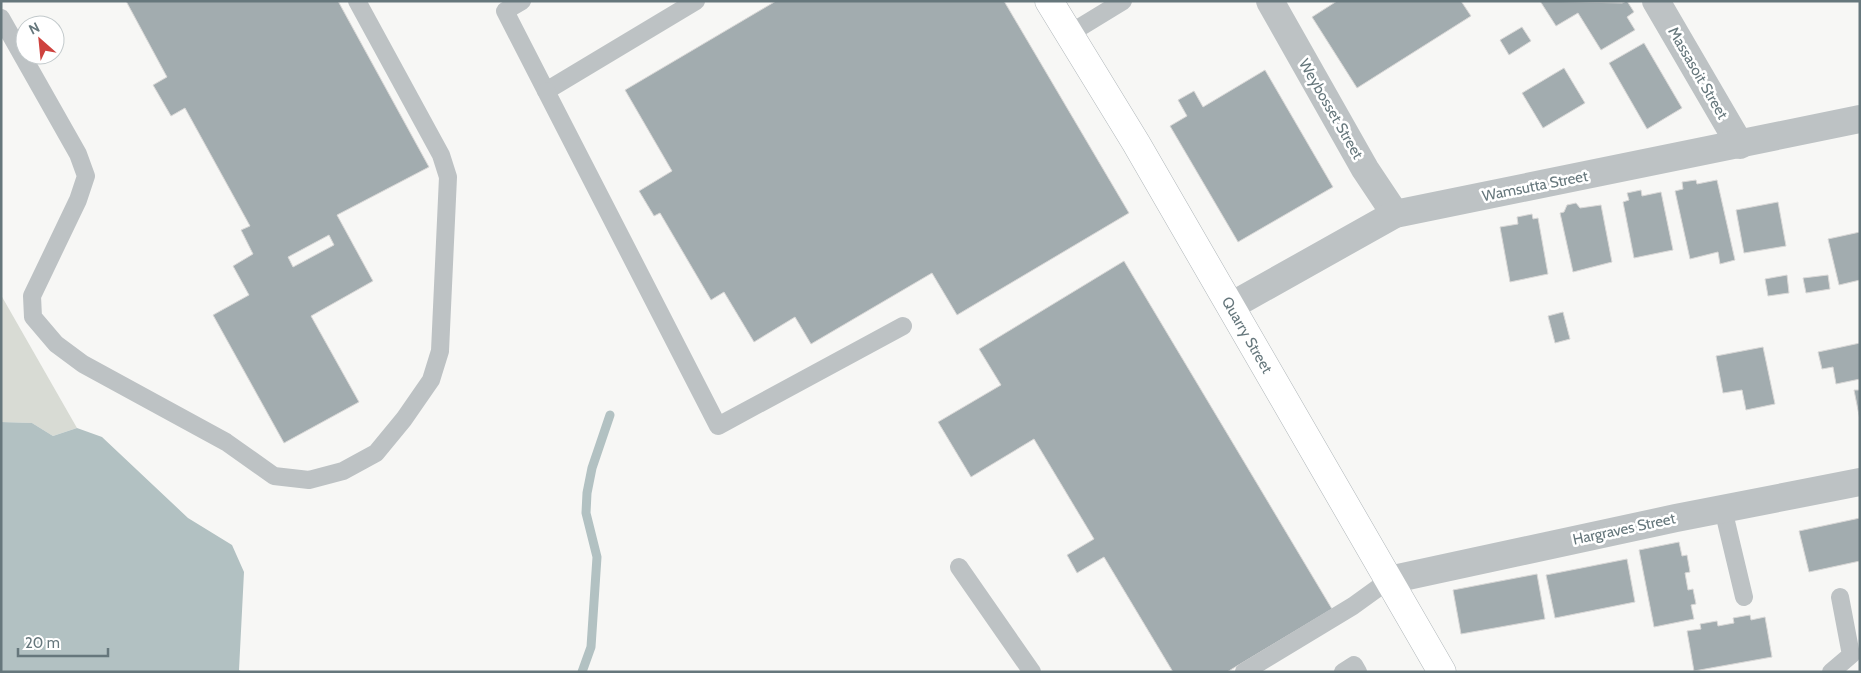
<svg xmlns="http://www.w3.org/2000/svg" width="1861" height="673" viewBox="0 0 1861 673" font-family="Cabin,sans-serif">
<rect width="100%" height="100%" fill="#f7f7f5"/>
<path fill="#d8dbd4" d="M1 295 77 428 53 436 32 423 1 422Z"/>
<path fill="#b2c1c2" d="M1 422 32 423 53 436 77 428 102 437 188 518 232 545 244 572 239 670 242 672H1Z"/>
<g fill="none" stroke-linecap="round" stroke-linejoin="round">
<path stroke="#b2c1c2" stroke-width="9" d="M582 672 591 647 597 557 586 513 587 493 592 468 610 415"/>
</g>
<g fill="#a2acaf" stroke="#d9d8d7" fill-rule="evenodd">
<path d="M126 1H338L429 167 337 215 373 281 311 316 359 402 284 443 213 315 249 295 233 266 253 254 241 230 250 226 185 108 171 116 153 85 167 77ZM329 235 334 245 293 267 288 257Z"/>
<path d="M776 1H1004L1129 213 957 315 932 273 811 344 795 317 754 342 724 292 711 300 660 213 654 216 639 191 672 171 625 90Z"/>
<path d="M1337 1H1461L1471 16 1357 88 1312 17Z"/>
<path d="M1540 1 1622 3 1627 1 1634 12 1627 17 1635 30 1601 50 1578 13 1556 26Z"/>
<path d="M1522 27 1531 41 1509 55 1500 40Z"/>
<path d="M1644 43 1682 108 1647 129 1609 63Z"/>
<path d="M1564 68 1585 103 1543 128 1522 93Z"/>
<path d="M1265 70 1333 187 1238 242 1170 126 1187 116 1178 100 1194 91 1203 107Z"/>
<path d="M1696 180 1697 184 1717 180 1735 260 1720 264 1718 252 1690 259 1675 191 1683 189 1682 182Z"/>
<path d="M1641 190 1642 196 1661 192 1673 250 1634 258 1623 202 1629 200 1627 193Z"/>
<path d="M1778 202 1786 246 1744 253 1736 210Z"/>
<path d="M1576 203 1580 208 1601 205 1612 262 1573 272 1560 213 1564 212 1567 205Z"/>
<path d="M1532 214 1533 219 1538 218 1548 274 1510 282 1500 227 1518 224 1517 217Z"/>
<path d="M1860 232V280L1839 285 1828 239Z"/>
<path d="M1124 261 1332 609 1227 672H1173L1104 557 1077 573 1067 555 1094 539 1034 439 971 477 938 422 1001 385 979 349Z"/>
<path d="M1787 275 1789 293 1768 296 1765 279Z"/>
<path d="M1828 275 1830 289 1806 293 1803 278Z"/>
<path d="M1563 312 1570 339 1555 343 1548 316Z"/>
<path d="M1860 343V379L1836 384 1833 367 1822 369 1818 352Z"/>
<path d="M1763 347 1775 404 1746 410 1742 390 1723 393 1716 356Z"/>
<path d="M1854 390H1860V420Z"/>
<path d="M1860 518V561L1809 572 1799 531Z"/>
<path d="M1679 542 1682 556 1687 555 1690 572 1685 573 1688 590 1693 589 1696 604 1691 605 1694 619 1654 627 1639 550Z"/>
<path d="M1627 559 1635 602 1555 618 1546 575Z"/>
<path d="M1537 574 1545 619 1461 634 1453 590Z"/>
<path d="M1750 615 1751 620 1765 617 1772 657 1694 671 1687 631 1701 629 1700 624 1717 621 1718 626 1734 623 1733 618Z"/>
</g>
<g fill="none" stroke-linecap="round" stroke-linejoin="round">
<g stroke="#afb6b9" stroke-width="29">
<path id="secondary" d="M1049 1 1136 143 1442 672"/>
</g>
<g stroke="#bdc2c4" stroke-width="18">
<path d="M522 1 505 11 546 91 696 1"/>
<path d="M1 18 78 154 86 176 78 200 32 296 33 317 56 344 83 364 226 442 274 476 309 480 343 471 376 453 404 419 431 380 440 351 448 177 441 155 357 1"/>
<path d="M1069 34 1123 1"/>
<path d="M546 91 718 426 903 326"/>
<path d="M1723 509 1744 597"/>
<path d="M959 567 1032 672"/>
<path d="M1244 672 1353 606 1389 580"/>
<path d="M1343 672 1354 665 1358 672"/>
<path d="M1831 672 1851 655 1840 597"/>
</g>
<g stroke="#bdc2c4" stroke-width="28">
<path d="M1270 1 1365 169 1395 214"/>
<path d="M1656 1 1740 145"/>
<path d="M1231 306 1395 214 1860 119"/>
<path d="M1389 580 1676 518 1860 482"/>
</g>
<use href="#secondary" stroke="#fff" stroke-width="28"/>
</g>
<g text-anchor="middle" dominant-baseline="central" stroke-width="5" stroke-linejoin="round" paint-order="stroke">
<g font-size="15" fill="#66777c" stroke="#fff">
<text transform="translate(1698 73) rotate(60)">Massasoit Street</text>
<text transform="translate(1331 109) rotate(60)">Weybosset Street</text>
<text transform="translate(1535 186) rotate(-11)">Wamsutta Street</text>
<text transform="translate(1247 335) rotate(60)">Quarry Street</text>
<text transform="translate(1624 529) rotate(-12)">Hargraves Street</text>
</g>
</g>
<rect width="1861" height="673" fill="none" stroke="#66777c" stroke-width="5"/>
<g transform="translate(40 40) rotate(333)"><circle r="24" fill="#ffffff" stroke="#c2c9cb"/>
<path d="M0-4L9 19L0 12L-9 19Z" fill="#ce423e"/>
<text y="-8" font-size="14" font-weight="bold" text-anchor="middle" fill="#66777c">N</text>
</g>
<path d="M18 648v8h90v-8" fill="none" stroke="#66777c" stroke-width="2.5"/>
<text x="25" y="648" font-size="15" fill="#66777c" stroke="#ffffff" stroke-width="4" paint-order="stroke">20 m</text>
</svg>
